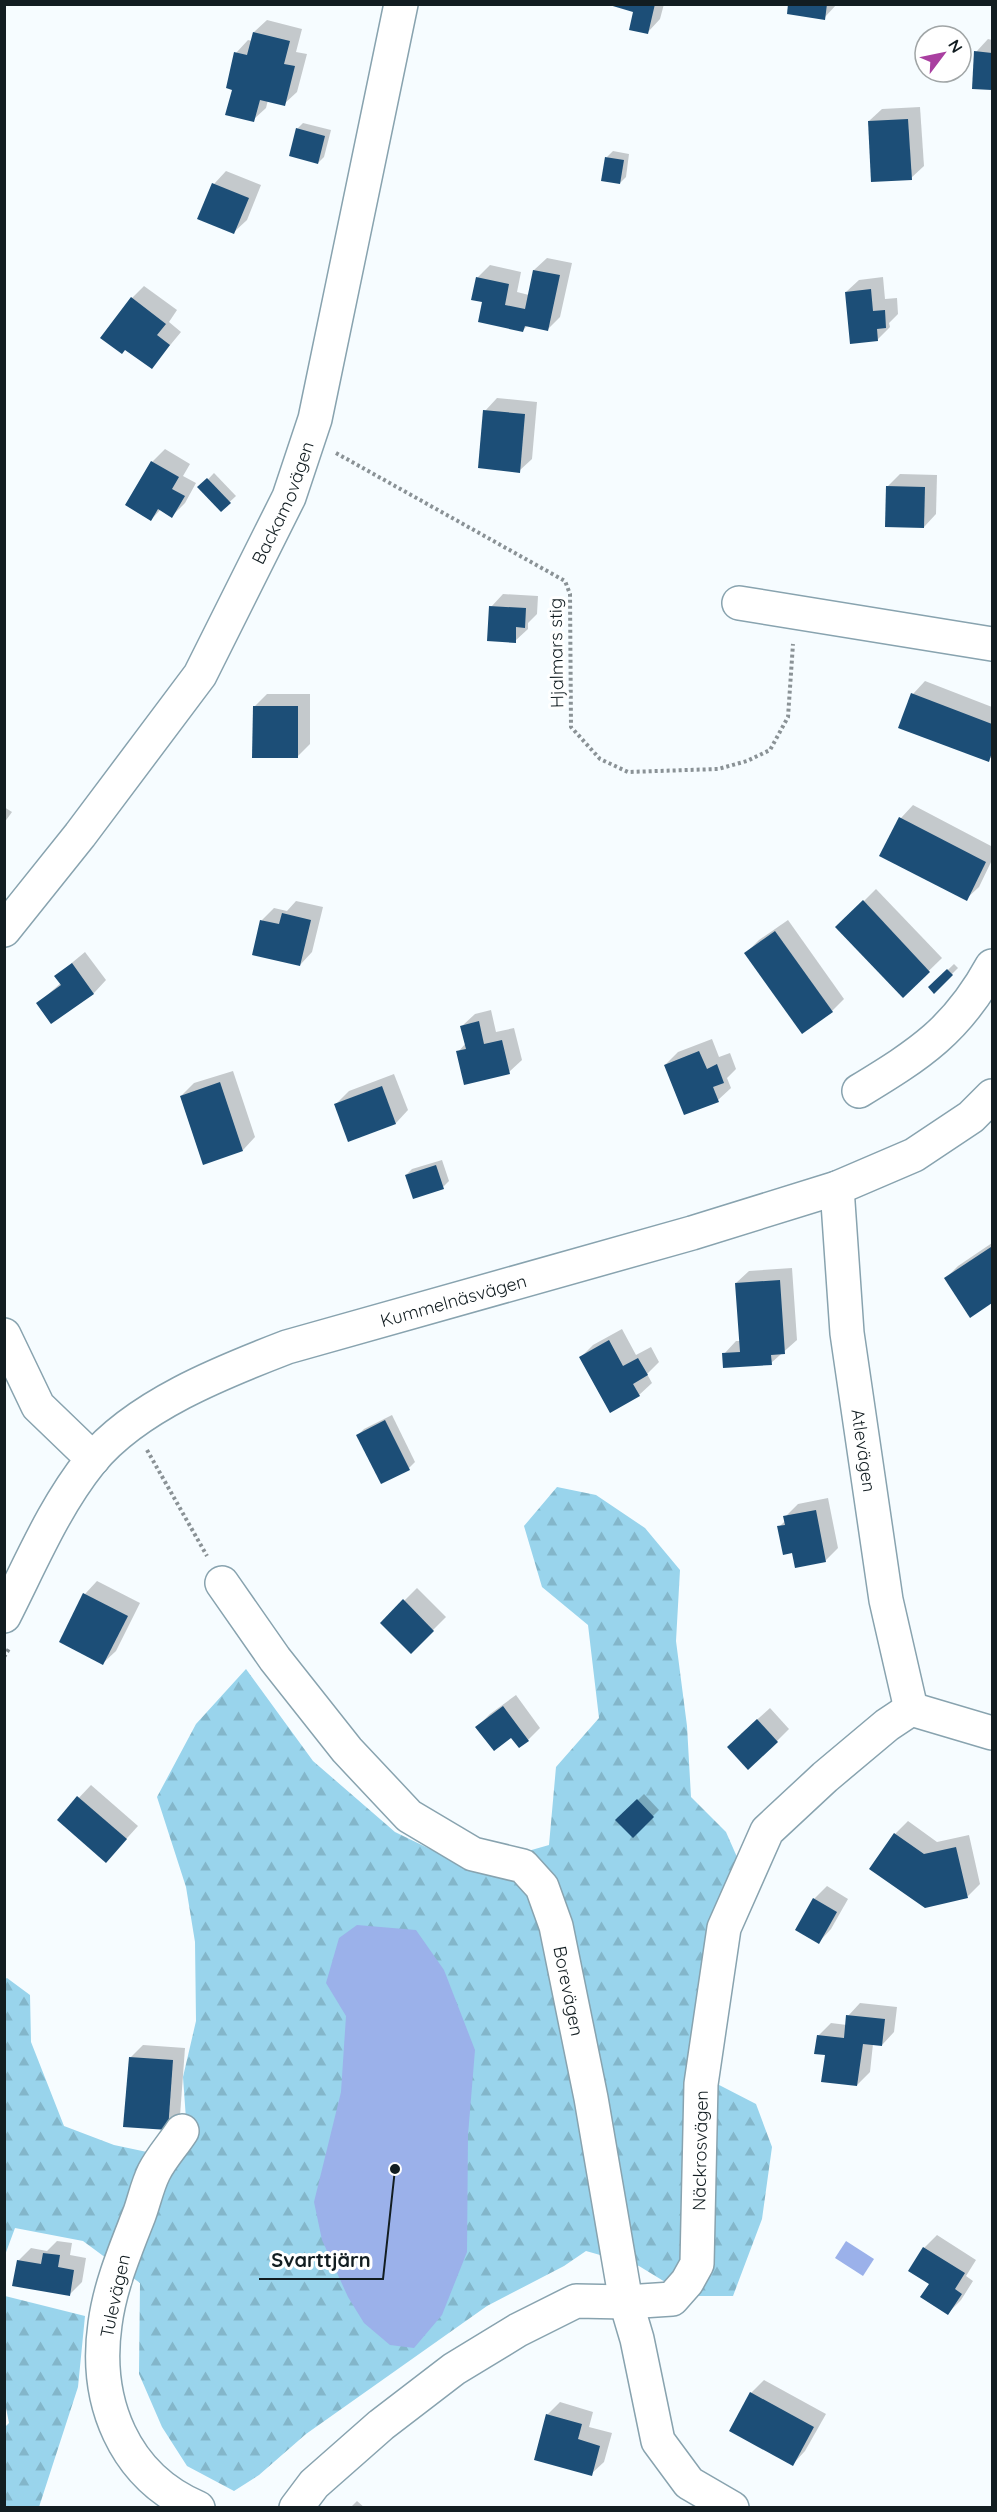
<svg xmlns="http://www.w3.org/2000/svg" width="997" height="2512" viewBox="0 0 997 2512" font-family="Quicksand,sans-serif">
<defs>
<pattern id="forest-firs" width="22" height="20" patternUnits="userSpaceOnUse" patternTransform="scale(1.5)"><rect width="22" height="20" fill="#99d4ec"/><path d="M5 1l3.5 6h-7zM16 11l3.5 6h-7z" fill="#83b6ca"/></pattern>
</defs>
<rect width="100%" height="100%" fill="#f6fcff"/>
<g fill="url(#forest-firs)">
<path d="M557 1487 596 1495 645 1528 680 1570 676 1641 687 1726 691 1797 726 1832 737 1857 711 1924 692 2071 756 2104 772 2147 762 2219 733 2296H688L639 2266 586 2251 564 2266 487 2306 306 2434 259 2475 234 2491 187 2466 162 2427 139 2374 140 2283 83 2241 15 2228 5 2255 4 1980 7 1978 30 1995 31 2042 64 2126 114 2145 147 2152 187 2133 183 2077 196 2021 195 1942 186 1887 157 1797 196 1724 246 1669 313 1761 395 1832 469 1868 549 1845 556 1767 599 1718 588 1625 542 1587 524 1526Z"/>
<path d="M5 2296 85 2316 78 2387 39 2507H5V2427L9 2423 4 2398Z"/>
</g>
<g fill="#9bb1ea">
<path d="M357 1925 416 1930 444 1970 475 2050 468 2135 467 2252 442 2315 414 2348 390 2345 364 2323 348 2297 322 2240 314 2202 341 2092 346 2016 326 1983 339 1938Z"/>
<path d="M846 2241 874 2259 863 2276 835 2258Z"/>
</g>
<g fill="#0003">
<path d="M609 4H664L660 19 648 32 635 11Z"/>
<path d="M790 4H837L824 18Z"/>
<path d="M267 20 302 29 296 52 307 54 297 92 284 104 268 100 266 108 253 120 234 89 236 53 248 40 252 41 254 32Z"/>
<path d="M988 39 992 40V89L973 87 976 52Z"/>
<path d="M920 107 924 166 911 178 869 121 882 109Z"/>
<path d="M303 123 331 130 324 157 318 163 297 129Z"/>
<path d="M613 151 629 154 626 177 620 183 607 157Z"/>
<path d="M226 171 261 185 247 220 234 232 214 184Z"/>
<path d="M547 258 572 263 560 317 547 330 528 325 523 330 484 301 477 278 490 265 521 272 517 292 529 295 534 270Z"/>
<path d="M883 277 885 299 897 298 898 314 889 323 890 327 877 340 846 292 859 280Z"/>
<path d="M144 286 177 310 169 322 181 332 152 367 132 298Z"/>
<path d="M497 398 537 402 532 459 519 471 485 411Z"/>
<path d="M165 449 190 464 183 476 196 483 185 503 172 516 161 509 151 520 152 462Z"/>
<path d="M214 473 236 496 221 510 200 488Z"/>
<path d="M900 474 937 475 936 514 924 527 887 487Z"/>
<path d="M503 594 538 596 537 614 528 623V629L515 641 491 607Z"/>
<path d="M925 681 992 707V756L988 761 913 694Z"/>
<path d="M267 694H310V744L297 757 255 706Z"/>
<path d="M913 805 991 846 992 843V860L979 887 966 899 881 855 901 818Z"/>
<path d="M4 807 12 812 4 823Z"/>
<path d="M876 889 942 958 903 996 838 927Z"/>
<path d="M296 901 323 907 312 952 300 965 262 920 274 908 287 911Z"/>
<path d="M788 920 844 999 832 1011 746 953 759 940Z"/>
<path d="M85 952 106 980 94 993 52 1022 38 1003 61 983 56 976Z"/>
<path d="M954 964 958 968 934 992 930 987Z"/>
<path d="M491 1010 496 1032 514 1028 522 1060 509 1072 458 1052 466 1043 462 1026 475 1014Z"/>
<path d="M712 1039 719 1057 730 1053 736 1069 727 1078 731 1088 718 1100 665 1065 678 1052Z"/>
<path d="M233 1071 255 1137 243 1150 181 1096 194 1083Z"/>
<path d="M394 1074 408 1110 396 1123 349 1140 336 1104 349 1091Z"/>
<path d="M442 1160 449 1181 443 1187 406 1175 412 1169Z"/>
<path d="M992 1243V1302L970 1316 946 1278 958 1266Z"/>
<path d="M792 1268 797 1340 771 1363 724 1354 736 1341H741L736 1283 749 1271Z"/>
<path d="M622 1329 636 1355 651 1347 659 1362 647 1374 652 1383 639 1395 580 1358 593 1345Z"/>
<path d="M392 1415 415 1462 409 1468 358 1435 364 1429Z"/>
<path d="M828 1498 838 1548 825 1561 793 1551 779 1527 786 1520 785 1517 798 1504Z"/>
<path d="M97 1581 140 1603 116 1651 103 1663 85 1594Z"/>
<path d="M417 1588 446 1617 411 1652 382 1623Z"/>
<path d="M516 1695 540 1728 528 1740 477 1727 490 1714Z"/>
<path d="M770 1708 789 1729 777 1741 741 1734Z"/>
<path d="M91 1785 138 1826 118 1848 59 1819Z"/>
<path d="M644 1794 659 1810 633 1836 618 1820Z"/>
<path d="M908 1821 937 1842 969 1835 980 1884 968 1896 895 1834Z"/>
<path d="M827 1886 848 1899 831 1929 819 1942 814 1899Z"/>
<path d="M860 2003 897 2007 894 2032 882 2045 873 2044 870 2072 857 2085 826 2054 818 2036 831 2023 847 2025 848 2016Z"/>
<path d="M143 2045 185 2048 180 2116 167 2129 130 2058Z"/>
<path d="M937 2235 976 2260 966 2276 973 2281 961 2300 948 2313 931 2283 910 2270 924 2248Z"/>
<path d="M57 2241 72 2243 70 2255 86 2258 82 2282 69 2295 18 2261 31 2248 47 2251Z"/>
<path d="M764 2380 826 2414 805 2451 793 2464 751 2393Z"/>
<path d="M560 2402 593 2412 589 2427 612 2433 604 2462 591 2474 547 2415Z"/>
<path d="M357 2501 365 2508H350Z"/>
</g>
<g fill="#1c4e77">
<path d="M606 4H655L648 34 629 30 633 12Z"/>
<path d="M788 4H827L825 20 787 14Z"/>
<path d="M253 32 290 41 284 64 295 66 285 106 260 100 254 122 225 115 232 90 226 88 234 52 247 55Z"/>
<path d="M974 51 992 53V90L972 89Z"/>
<path d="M908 119 912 180 871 182 868 121Z"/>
<path d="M296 128 325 136 318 164 289 156Z"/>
<path d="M605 157 624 160 620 184 601 181Z"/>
<path d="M212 183 249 198 234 234 197 219Z"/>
<path d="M533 270 560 275 548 331 525 326 523 332 478 322 482 302 471 300 476 277 509 284 505 305 525 309Z"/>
<path d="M871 289 873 311 885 310 886 328 877 329 878 341 850 344 845 292Z"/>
<path d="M131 297 166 324 157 335 170 345 152 369 125 350 122 354 100 338Z"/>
<path d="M483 410 525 414 520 473 478 468Z"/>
<path d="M151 461 179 477 172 489 185 496 172 518 158 509 151 521 125 505Z"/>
<path d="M207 478 231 503 221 512 197 487Z"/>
<path d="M886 486 925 487 924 528 885 527Z"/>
<path d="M489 606 526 608 525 628 516 627V643L487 641Z"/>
<path d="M911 693 992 724V752L989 762 898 728Z"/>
<path d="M253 706H298V758H252Z"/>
<path d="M899 817 986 862 967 901 879 856Z"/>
<path d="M863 900 930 972 903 998 835 927Z"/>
<path d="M282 913 311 920 300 966 252 955 260 920 279 924Z"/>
<path d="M775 931 833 1012 802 1034 744 953Z"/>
<path d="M72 963 94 994 51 1024 36 1003 61 985 54 976Z"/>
<path d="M947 969 953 975 934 994 928 987Z"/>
<path d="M479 1021 484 1044 502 1040 510 1074 464 1085 456 1051 466 1049 460 1026Z"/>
<path d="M699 1051 707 1069 717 1064 724 1083 713 1087 719 1102 684 1115 664 1065Z"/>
<path d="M220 1082 243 1151 203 1165 180 1096Z"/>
<path d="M382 1086 396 1124 348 1142 334 1104Z"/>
<path d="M436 1165 444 1189 413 1199 405 1175Z"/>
<path d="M991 1247 992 1303 970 1318 944 1278Z"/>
<path d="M780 1280 785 1354 771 1355 772 1365 723 1368 722 1353 740 1352 735 1283Z"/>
<path d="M609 1340 623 1366 638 1358 648 1375 633 1384 640 1396 610 1413 579 1357Z"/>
<path d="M385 1420 410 1470 381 1484 356 1435Z"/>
<path d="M816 1510 826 1562 795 1568 792 1553 783 1555 777 1526 785 1525 783 1516Z"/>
<path d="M83 1593 128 1616 103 1665 59 1642Z"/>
<path d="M403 1599 434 1631 411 1654 380 1623Z"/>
<path d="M503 1706 529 1741 519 1748 511 1738 494 1751 475 1727Z"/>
<path d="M757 1719 778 1742 748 1770 727 1747Z"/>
<path d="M77 1796 127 1839 106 1863 57 1820Z"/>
<path d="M637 1799 654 1817 633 1838 615 1820Z"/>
<path d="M894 1833 924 1854 956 1847 968 1898 925 1908 869 1869Z"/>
<path d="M813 1898 837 1912 819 1944 795 1930Z"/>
<path d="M846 2015 885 2019 882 2046 863 2044 857 2086 821 2082 825 2055 814 2054 817 2035 844 2038Z"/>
<path d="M129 2057 173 2060 168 2130 123 2127Z"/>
<path d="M923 2247 965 2273 955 2289 962 2294 948 2315 920 2297 929 2284 908 2271Z"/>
<path d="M43 2253 60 2255 58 2267 74 2270 70 2296 12 2286 17 2260 41 2264Z"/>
<path d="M750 2392 814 2427 793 2466 729 2431Z"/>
<path d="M546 2414 582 2424 578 2439 600 2446 592 2476 534 2460Z"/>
</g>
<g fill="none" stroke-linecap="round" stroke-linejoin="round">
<g stroke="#88a3af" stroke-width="36">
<g id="minor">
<path d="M739 603 992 644"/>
<path id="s1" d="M4 930 80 835 200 675 289 497 315 419 401 4"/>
<path d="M859 1091C920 1054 957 1030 992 966"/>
<path id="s2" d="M837 1188 847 1333 886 1600 911 1709"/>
<path d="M4 1335 38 1406 93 1459"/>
<path id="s3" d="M222 1583 275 1659 347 1750 409 1816 473 1854 523 1866 542 1887 556 1926 591 2098 626 2302 637 2339 658 2441 689 2483 732 2508"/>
<path id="s4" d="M4 1616C31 1563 54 1507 91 1461 136 1406 222 1372 287 1347L692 1233 837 1188 914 1155 971 1117 992 1096"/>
<path d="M182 2131C173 2145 161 2158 154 2172 147 2186 144 2202 139 2215 125 2251 110 2286 105 2324 94 2401 123 2476 198 2508"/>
<path id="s5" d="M296 2508 314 2484 381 2425 454 2369 518 2330 576 2301 626 2302 672 2299 687 2282 697 2264 701 2084 724 1928 767 1831 825 1777 887 1725 911 1709 992 1733"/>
</g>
</g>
<g stroke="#8a9296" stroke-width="4" stroke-dasharray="3 3" stroke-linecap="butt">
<path d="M336 453 565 581 570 594 571 727 600 759 628 772 718 769 747 761 770 750 788 717 793 644"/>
<path d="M147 1450 207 1556"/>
<path d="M4 1657 10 1647"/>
</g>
<use href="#minor" stroke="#fff" stroke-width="33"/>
</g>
<g text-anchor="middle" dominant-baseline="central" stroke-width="6" stroke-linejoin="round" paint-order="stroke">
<g font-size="18" fill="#121d21" stroke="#fff">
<text stroke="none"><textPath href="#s1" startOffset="513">Backamovägen</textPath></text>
<text transform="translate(556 653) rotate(-91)">Hjalmars stig</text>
<text stroke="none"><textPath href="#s4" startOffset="580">Kummelnäsvägen</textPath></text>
<text stroke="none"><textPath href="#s2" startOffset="264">Atlevägen</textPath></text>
<text stroke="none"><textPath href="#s3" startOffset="561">Borevägen</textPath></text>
<text stroke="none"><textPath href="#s5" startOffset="604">Näckrosvägen</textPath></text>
<text transform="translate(115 2296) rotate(-78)">Tulevägen</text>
</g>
</g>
<path fill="none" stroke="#121d21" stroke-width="2" d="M395 2169L383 2279H259"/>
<circle fill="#121d21" stroke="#fff" stroke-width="2" cx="395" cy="2169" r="6"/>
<g font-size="20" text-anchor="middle" font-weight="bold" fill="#121d21" stroke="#fff" stroke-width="6" stroke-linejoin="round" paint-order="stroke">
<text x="321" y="2267">Svarttjärn</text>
</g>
<rect width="997" height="2512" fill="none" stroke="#121d21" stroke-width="12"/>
<g transform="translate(943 54) rotate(58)"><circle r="28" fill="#ffffff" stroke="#a0a5a6" stroke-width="1.5"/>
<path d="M0-4.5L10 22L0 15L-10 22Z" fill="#a93fa0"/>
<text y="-9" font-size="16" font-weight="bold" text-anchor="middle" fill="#121d21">N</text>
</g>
</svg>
